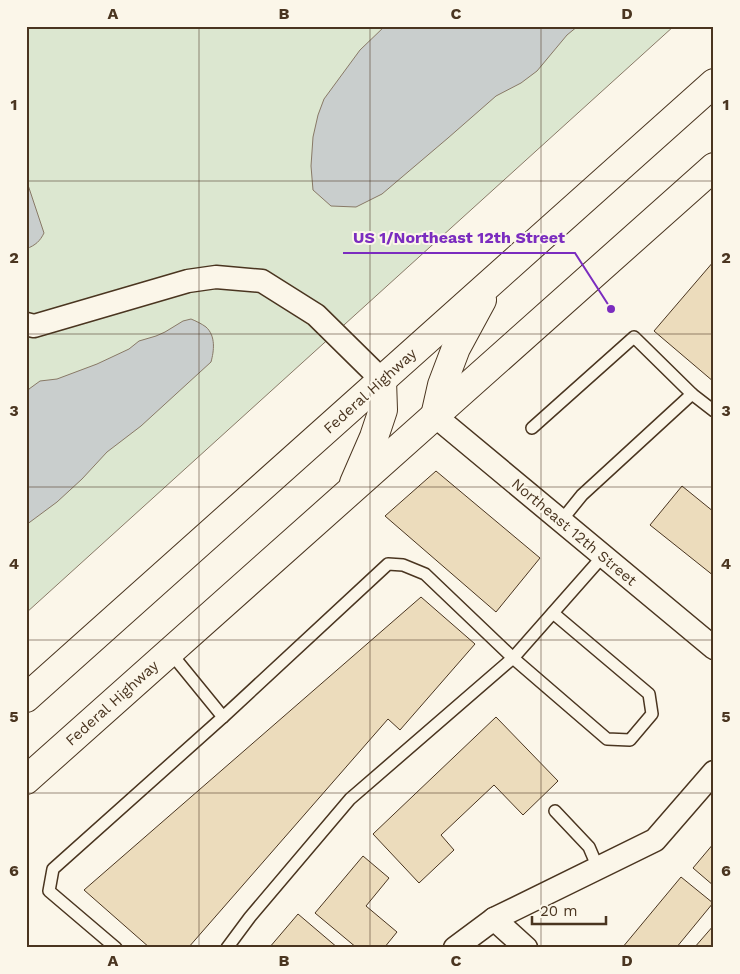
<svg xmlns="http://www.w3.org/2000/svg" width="740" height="974" viewBox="0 0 740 974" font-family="'Work Sans',sans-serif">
<rect width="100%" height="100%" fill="#fbf6e9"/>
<path fill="#dce7d0" stroke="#887966" d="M26 26H674L26 613Z"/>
<g fill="#c9cecd" stroke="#887966">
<path d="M385 26H578L567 35 537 71 521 83 496 96 448 138 382 194 356 207 331 206 313 190 311 166 313 137 318 115 324 99 360 50Z"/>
<path d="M26 179 44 233C40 241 36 245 26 249Z"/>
<path d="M191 319C196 321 202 324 206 327 216 336 214 351 211 362L141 426 107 452 82 479 57 502 26 525V394L29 389 40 381 57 379 97 364 129 349 139 341 156 336 165 332 183 321Z"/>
</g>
<g fill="#ecdcbc" stroke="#4a3520">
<path d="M714 261V382L654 331Z"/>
<path d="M436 471 540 558 496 612 385 516Z"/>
<path d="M682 486 714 512V576L650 525Z"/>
<path d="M421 597 475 644 400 730 388 719 188 948H150L84 890Z"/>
<path d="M496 717 558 781 523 815 494 785 441 835 454 850 419 883 373 834Z"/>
<path d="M714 843V886L693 868Z"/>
<path d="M363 856 389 878 366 906 397 932 384 948H357L315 913Z"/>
<path d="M681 877 713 903 676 948H622Z"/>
<path d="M298 914 338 948H269Z"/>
<path d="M714 925V948H694Z"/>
</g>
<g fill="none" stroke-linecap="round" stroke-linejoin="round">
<g stroke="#4a3520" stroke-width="14">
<g id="service">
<path d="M532 428 634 337 692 394"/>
<path d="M561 521 582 495 692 394 714 411"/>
<path d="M170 652 223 717 388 564 403 565 425 574 513 658 603 556"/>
<path d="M555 811 589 847 598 868"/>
<path d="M116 948 49 891 53 869 223 717"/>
<path d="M227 948 250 917 350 799 513 658 607 739 630 740 652 714 649 694 553 613"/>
</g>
</g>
<g stroke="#4a3520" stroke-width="25">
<g id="minor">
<path d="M26 324 34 326 188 281 216 277 262 281 316 315 382 380"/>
<path d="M435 416 714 648"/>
<path d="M494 919 526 948"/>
<path d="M455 948 494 919 655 840 714 772"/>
</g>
</g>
<g stroke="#4a3520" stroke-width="30">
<g id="primary">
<path d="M435 416 442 385 456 348 482 300"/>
<path d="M354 483 374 437 383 410 382 380"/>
<path d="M26 698 714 83"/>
<path d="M26 780 714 167"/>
</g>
</g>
<use href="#service" stroke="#fbf6e9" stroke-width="11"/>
<use href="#minor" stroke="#fbf6e9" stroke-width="22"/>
<use href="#primary" stroke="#fbf6e9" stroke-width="28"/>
</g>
<path fill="none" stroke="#4a3520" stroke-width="1" stroke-opacity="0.55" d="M199 26V948M370 26V948M541 26V948M26 181H714M26 334H714M26 487H714M26 640H714M26 793H714"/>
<g text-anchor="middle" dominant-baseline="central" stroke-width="4" stroke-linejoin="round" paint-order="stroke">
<g font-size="15" fill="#4a3520" stroke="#fbf6e9">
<text transform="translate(370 391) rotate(-42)">Federal Highway</text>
<text transform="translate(574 532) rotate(40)">Northeast 12th Street</text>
<text transform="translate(112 703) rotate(-42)">Federal Highway</text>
</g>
</g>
<path fill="none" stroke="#7b2cbf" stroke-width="2" d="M611 309L575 253H343"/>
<circle fill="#7b2cbf" stroke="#fbf6e9" stroke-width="2" cx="611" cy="309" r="5"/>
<g font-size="16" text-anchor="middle" font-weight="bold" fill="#7b2cbf" stroke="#fbf6e9" stroke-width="4" stroke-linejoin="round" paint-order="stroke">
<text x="459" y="243">US 1/Northeast 12th Street</text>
</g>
<rect width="740" height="974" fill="none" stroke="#fbf6e9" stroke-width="55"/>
<path d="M532 916v8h74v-8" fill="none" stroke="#4a3520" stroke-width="2.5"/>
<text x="540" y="916" font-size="15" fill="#4a3520" stroke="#fbf6e9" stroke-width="4" paint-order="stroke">20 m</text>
<rect x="28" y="28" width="684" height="918" fill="none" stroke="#4a3520" stroke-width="2"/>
<g font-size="16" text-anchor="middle" font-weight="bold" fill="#4a3520">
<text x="113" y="19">A</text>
<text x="284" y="19">B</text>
<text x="456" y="19">C</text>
<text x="627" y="19">D</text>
<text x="14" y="110">1</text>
<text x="726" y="110">1</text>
<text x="14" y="263">2</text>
<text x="726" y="263">2</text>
<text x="14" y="416">3</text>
<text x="726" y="416">3</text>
<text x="14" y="569">4</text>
<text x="726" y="569">4</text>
<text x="14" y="722">5</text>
<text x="726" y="722">5</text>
<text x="14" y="876">6</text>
<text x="726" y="876">6</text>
<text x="113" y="966">A</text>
<text x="284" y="966">B</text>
<text x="456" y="966">C</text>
<text x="627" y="966">D</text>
</g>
</svg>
